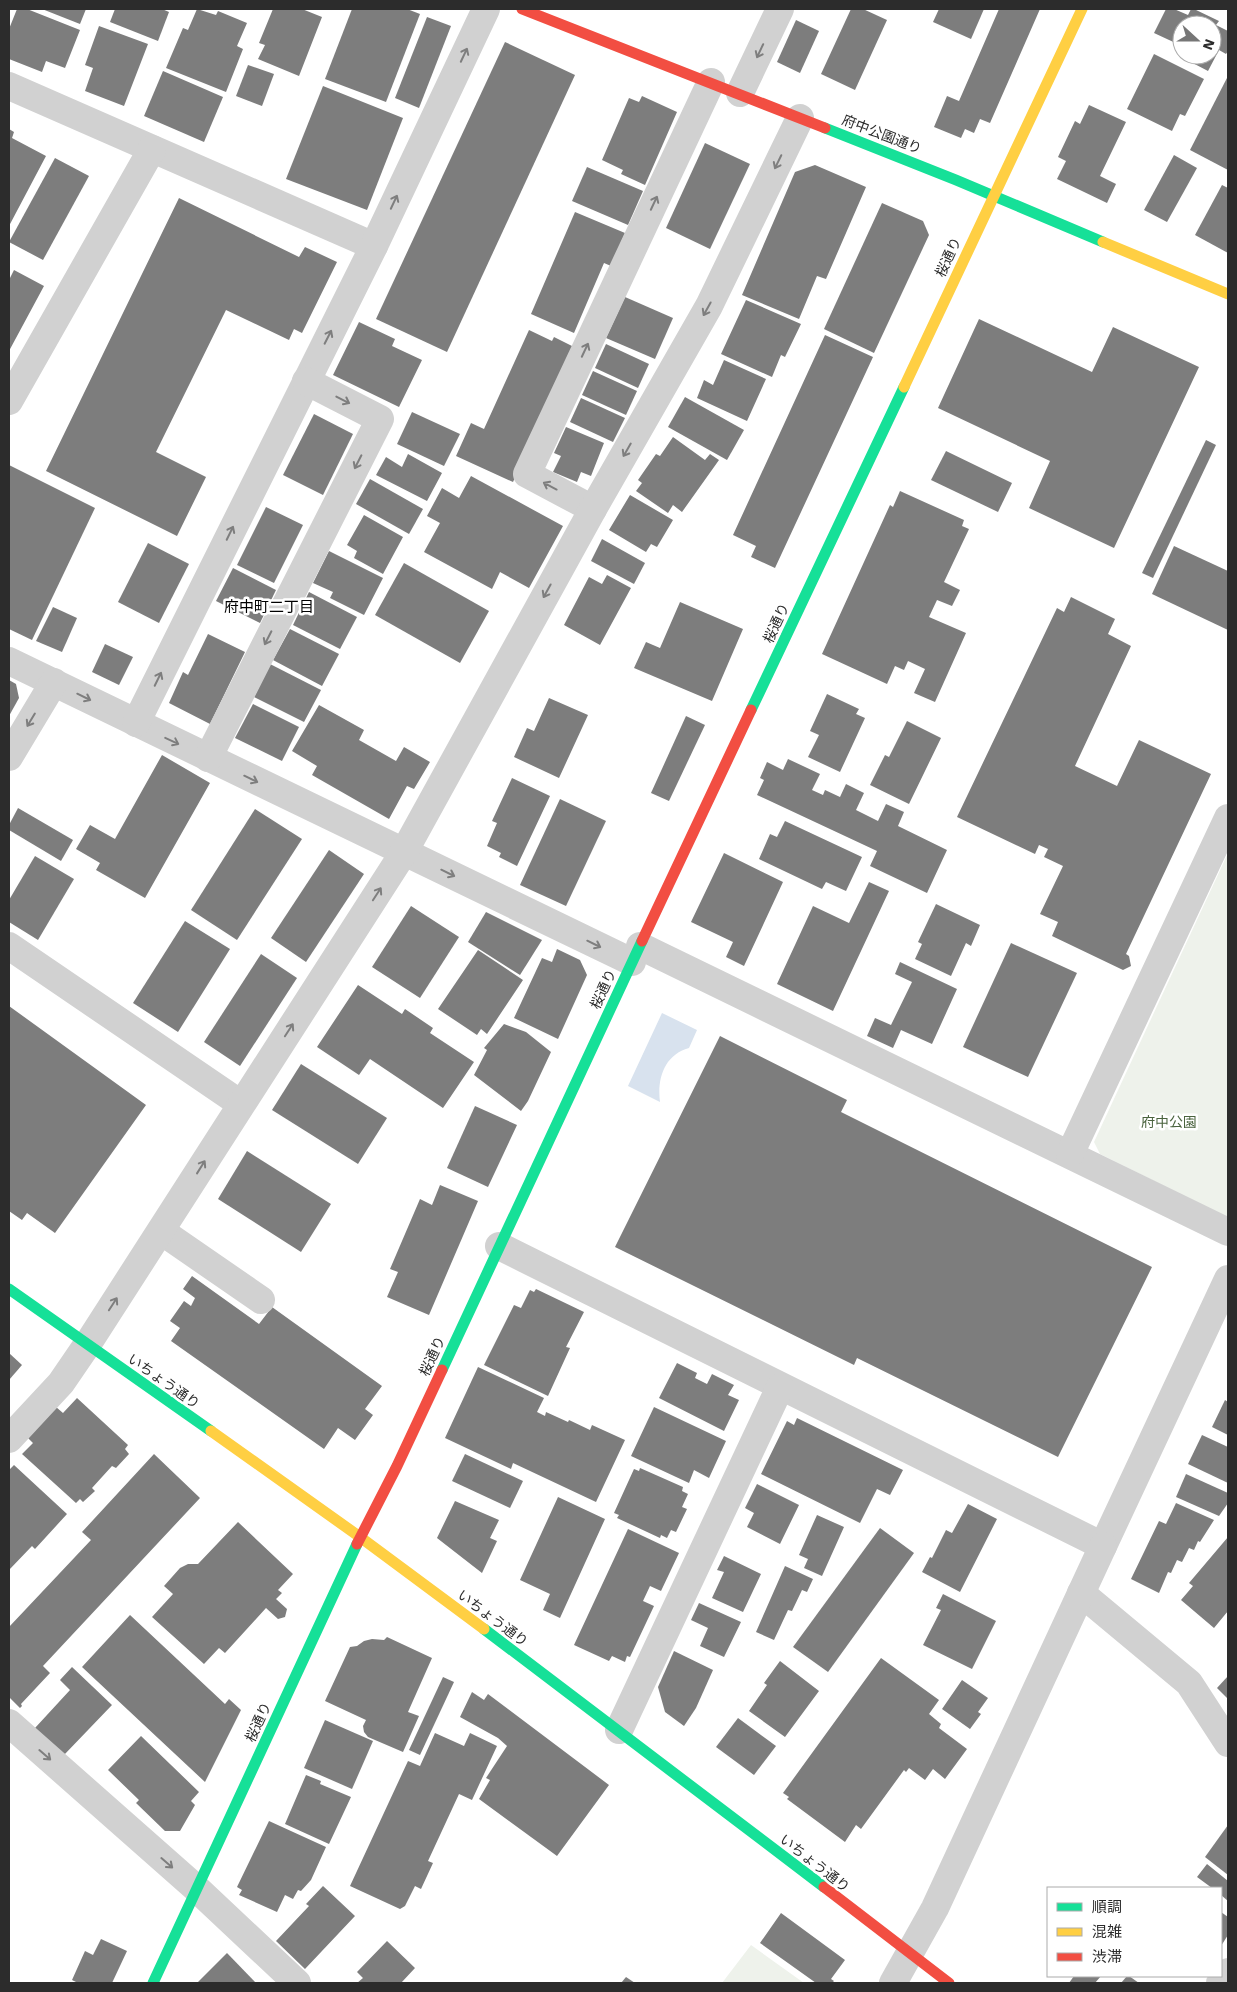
<svg xmlns="http://www.w3.org/2000/svg" width="1237" height="1992" viewBox="0 0 1237 1992" font-family="'Work Sans','Noto Sans JP',sans-serif">
<rect width="100%" height="100%" fill="#fff"/>
<g fill="#eef2eb">
<path d="M1228 853V1218L1100 1154 1094 1142Z"/>
<path d="M751 1945 804 1983H722Z"/>
</g>
<path fill="#d8e2ee" d="M662 1013 697 1030 689 1048C664 1055 657 1079 660 1102L628 1086Z"/>
<g fill="#7d7d7d">
<path d="M17 9H27L80 30 65 68 46 61 42 72 9 59V29Z"/>
<path d="M42 9H86L80 24Z"/>
<path d="M115 9H162L169 12 158 41 110 22Z"/>
<path d="M197 9 216 15 218 11 247 23 237 46 243 49 226 92 166 68 183 28 188 30Z"/>
<path d="M273 9H302L322 17 299 76 258 59 265 45 259 43Z"/>
<path d="M352 9H407L420 14 386 102 325 79Z"/>
<path d="M851 9H863L887 20 855 90 821 74Z"/>
<path d="M939 9H984L971 39 933 22Z"/>
<path d="M999 9H1040L990 123 980 119 974 133 965 129 961 138 934 127 947 96 959 101Z"/>
<path d="M1166 9H1174L1188 15 1191 9H1194L1219 21 1216 25 1228 31V51L1226 54 1219 50 1208 71 1185 59 1187 55H1212V25H1182V46L1154 33Z"/>
<path d="M427 17 451 26 419 108 395 98Z"/>
<path d="M796 20 819 31 800 73 777 62Z"/>
<path d="M99 26 148 44 124 106 85 91 93 68 85 65Z"/>
<path d="M505 42 575 75 447 352 376 319Z"/>
<path d="M1154 54 1204 79 1185 116 1180 114 1172 131 1127 109Z"/>
<path d="M248 65 274 74 262 106 236 96Z"/>
<path d="M163 71 223 97 204 142 144 116Z"/>
<path d="M1228 76V170L1190 150Z"/>
<path d="M323 86 403 118 367 210 286 179Z"/>
<path d="M642 96 677 112 645 185 621 174 623 170 602 160 629 98 639 102Z"/>
<path d="M1089 105 1126 122 1100 176 1116 184 1107 203 1057 179 1066 161 1058 157 1075 121 1080 124Z"/>
<path d="M9 129 14 132 12 138 46 156 9 226Z"/>
<path d="M705 143 750 164 710 249 666 228Z"/>
<path d="M1174 155 1197 168 1167 222 1144 210Z"/>
<path d="M55 158 89 176 43 260 9 242Z"/>
<path d="M815 165 866 187 826 279 817 276 799 319 742 295 795 172Z"/>
<path d="M587 167 643 191 628 225 572 201Z"/>
<path d="M1222 185 1228 188V253L1195 235Z"/>
<path d="M179 198 299 257 305 247 337 262 302 333 294 329 289 340 226 310 156 452 206 477 177 536 46 471Z"/>
<path d="M882 203 923 221 929 235 874 353 824 329Z"/>
<path d="M575 212 625 233 611 266 604 263 574 333 531 314Z"/>
<path d="M14 270 44 286 9 351V277L10 278Z"/>
<path d="M625 297 673 318 655 359 606 338Z"/>
<path d="M746 300 801 324 785 357 781 355 772 377 721 354Z"/>
<path d="M979 319 1092 372 1113 327 1199 367 1114 548 1029 508 1050 461 938 408Z"/>
<path d="M359 322 395 339 392 346 422 360 399 407 333 375Z"/>
<path d="M529 330 552 341 554 337 574 347 513 482 456 456 471 423 484 429Z"/>
<path d="M825 335 873 357 775 568 751 557 756 546 733 535Z"/>
<path d="M606 344 649 364 638 388 595 368Z"/>
<path d="M724 360 766 379 747 421 697 398 704 380 713 385Z"/>
<path d="M593 371 637 391 626 415 582 395Z"/>
<path d="M685 397 744 430 727 460 668 427Z"/>
<path d="M581 398 625 418 613 442 570 422Z"/>
<path d="M412 412 460 434 444 466 397 444Z"/>
<path d="M314 414 353 434 323 495 283 475Z"/>
<path d="M566 427 604 443 591 476 581 472 577 482 553 472 561 456 554 453Z"/>
<path d="M673 437 705 460 710 454 719 460 682 512 673 505 668 513 636 491 642 483 638 480 656 454 660 456Z"/>
<path d="M1206 440 1216 445 1153 578 1142 573Z"/>
<path d="M946 451 1012 483 998 512 931 480Z"/>
<path d="M408 454 442 473 427 501 376 475 386 457 402 467Z"/>
<path d="M9 465 95 508 32 640 9 629Z"/>
<path d="M471 476 563 526 529 588 500 572 492 589 424 552 440 523 427 516 442 488 459 498Z"/>
<path d="M370 479 423 509 409 534 356 504Z"/>
<path d="M900 491 964 520 962 526 969 529 944 582 960 590 952 606 937 600 929 617 966 633 935 702 914 693 925 669 908 661 904 670 895 666 887 684 822 654 890 505 893 507Z"/>
<path d="M630 495 673 520 657 547 651 544 646 552 609 530Z"/>
<path d="M266 507 303 525 274 583 237 565Z"/>
<path d="M364 515 403 537 383 574 354 558 357 551 347 545Z"/>
<path d="M602 539 645 563 634 584 591 561Z"/>
<path d="M148 543 189 564 159 623 118 602Z"/>
<path d="M1174 546 1228 571V630L1152 594Z"/>
<path d="M329 551 383 578 364 615 330 598 333 592 313 583Z"/>
<path d="M404 563 489 611 460 663 375 615Z"/>
<path d="M233 568 276 590 260 623 216 601Z"/>
<path d="M607 575 631 588 600 645 564 625 589 577 602 584Z"/>
<path d="M309 592 357 617 340 649 293 625Z"/>
<path d="M1071 597 1115 619 1108 634 1131 646 1075 766 1117 786 1139 740 1211 774 1126 954 1129 956 1131 966 1123 970 1052 936 1058 922 1040 914 1063 866 1044 857 1048 849 1039 845 1035 854 957 817 1057 608 1064 612Z"/>
<path d="M680 602 743 629 712 701 634 668 646 642 660 648Z"/>
<path d="M53 607 77 618 62 652 36 641Z"/>
<path d="M290 629 339 654 322 686 273 660Z"/>
<path d="M208 634 245 652 210 724 169 703 183 672 188 675Z"/>
<path d="M105 644 133 657 119 685 92 672Z"/>
<path d="M270 664 321 690 304 722 254 697Z"/>
<path d="M9 680 16 684 19 698 9 716Z"/>
<path d="M827 694 859 709 856 714 865 718 840 772 808 757 819 735 810 731Z"/>
<path d="M549 698 588 715 559 778 514 757 527 728 534 731Z"/>
<path d="M253 704 299 727 282 761 235 738Z"/>
<path d="M319 705 364 730 359 740 396 761 404 747 430 762 414 789 407 786 389 819 312 775 317 766 292 751Z"/>
<path d="M686 716 705 725 669 801 651 793Z"/>
<path d="M907 721 941 738 909 804 870 785 885 755 889 757Z"/>
<path d="M162 755 210 783 145 898 96 870 100 863 76 849 90 825 115 839Z"/>
<path d="M788 759 820 774 812 790 823 795 825 790 840 797 846 784 864 793 856 810 878 821 886 804 904 812 898 826 947 850 927 893 870 866 877 851 757 795 764 780 760 778 767 762 783 770Z"/>
<path d="M512 778 550 796 517 866 499 857 501 853 487 846 497 823 492 821Z"/>
<path d="M560 799 606 821 566 906 520 885Z"/>
<path d="M18 808 73 840 61 861 9 830V825Z"/>
<path d="M255 809 302 839 237 940 191 910Z"/>
<path d="M785 821 862 857 846 891 826 882 822 889 759 859 770 834 777 837Z"/>
<path d="M329 850 364 874 306 962 271 938Z"/>
<path d="M724 853 783 882 744 966 726 957 733 942 691 922Z"/>
<path d="M35 856 74 879 38 940 9 922V900Z"/>
<path d="M869 882 889 891 833 1011 777 984 813 906 849 923Z"/>
<path d="M936 904 980 925 971 946 966 943 951 976 915 959 922 944 918 942Z"/>
<path d="M411 906 459 937 420 998 372 967Z"/>
<path d="M486 912 542 940 520 975 468 942Z"/>
<path d="M185 921 230 949 178 1032 133 1003Z"/>
<path d="M1011 943 1077 973 1028 1077 963 1047Z"/>
<path d="M557 949 580 960 587 975 558 1039 514 1018 542 958 552 962Z"/>
<path d="M478 950 523 980 487 1034 481 1029 477 1035 438 1009Z"/>
<path d="M261 954 297 978 240 1066 204 1042Z"/>
<path d="M900 962 957 989 932 1044 901 1030 893 1048 867 1036 875 1018 891 1025 912 982 895 974Z"/>
<path d="M358 985 402 1014 405 1009 433 1028 430 1033 474 1062 443 1108 370 1059 359 1075 317 1047Z"/>
<path d="M9 1006 146 1105 55 1233 27 1213 22 1220 9 1211Z"/>
<path d="M504 1024 526 1032 551 1052 528 1101 521 1111 474 1075 487 1050 484 1048Z"/>
<path d="M720 1036 847 1100 841 1112 1152 1267 1058 1457 857 1358 854 1365 615 1247Z"/>
<path d="M301 1064 387 1118 358 1164 272 1110Z"/>
<path d="M475 1106 517 1125 488 1187 447 1168Z"/>
<path d="M247 1151 331 1204 301 1252 218 1199Z"/>
<path d="M440 1185 478 1201 429 1315 387 1297 398 1272 390 1269 420 1199 432 1205Z"/>
<path d="M192 1276 259 1324 272 1307 382 1386 365 1409 373 1415 355 1440 338 1428 324 1449 171 1341 180 1328 170 1321 184 1301 191 1306 195 1298 183 1289Z"/>
<path d="M536 1289 584 1312 566 1347 570 1348 548 1396 484 1365 514 1305 521 1308 530 1290 534 1292Z"/>
<path d="M9 1353 22 1365 9 1380Z"/>
<path d="M677 1363 697 1373 695 1378 707 1384 712 1374 734 1385 728 1395 739 1400 724 1431 659 1398Z"/>
<path d="M478 1367 544 1398 537 1412 545 1416 546 1412 568 1422 569 1420 590 1430 592 1425 625 1440 596 1502 513 1463 511 1469 445 1438Z"/>
<path d="M77 1398 128 1445 125 1449 129 1454 116 1468 112 1466 92 1488 95 1491 83 1502 80 1499 76 1503 22 1454 33 1443 28 1438 56 1407 63 1413Z"/>
<path d="M1225 1400 1228 1402V1435L1212 1427Z"/>
<path d="M654 1407 726 1441 709 1478 694 1470 689 1483 631 1456Z"/>
<path d="M797 1418 903 1470 890 1495 877 1489 860 1523 761 1474 787 1421 794 1425Z"/>
<path d="M1202 1435 1228 1447V1483L1188 1464Z"/>
<path d="M154 1454 200 1498 43 1666 50 1673 21 1704 22 1706 20 1708 9 1697V1627L91 1540 82 1532Z"/>
<path d="M465 1454 523 1481 510 1508 452 1481Z"/>
<path d="M14 1465 67 1514 35 1549 32 1546 9 1570V1470Z"/>
<path d="M640 1468 683 1487 682 1491 688 1494 682 1507 687 1509 676 1532 671 1530 667 1538 661 1535 660 1538 617 1518 619 1515 614 1513 634 1469 639 1471Z"/>
<path d="M1186 1474 1228 1493V1503L1219 1516 1176 1497Z"/>
<path d="M757 1484 799 1505 780 1544 747 1527 754 1513 745 1508Z"/>
<path d="M558 1497 605 1519 560 1618 543 1610 550 1594 520 1580Z"/>
<path d="M455 1501 499 1520 490 1538 497 1541 482 1573 437 1538Z"/>
<path d="M1176 1503 1214 1520 1200 1542 1198 1541 1194 1550 1189 1548 1182 1562 1177 1560 1171 1573 1168 1572 1159 1593 1131 1579 1159 1521 1166 1524Z"/>
<path d="M968 1504 997 1519 960 1592 922 1572 930 1557 932 1558 946 1530 952 1533Z"/>
<path d="M817 1515 844 1527 822 1576 804 1568 808 1559 799 1555Z"/>
<path d="M238 1522 293 1574 278 1590 282 1593 276 1599 287 1609 285 1617 278 1619 266 1608 225 1653 219 1648 204 1664 152 1617 173 1594 164 1586 180 1568 188 1564H198Z"/>
<path d="M880 1528 914 1553 828 1672 793 1647Z"/>
<path d="M628 1529 679 1553 661 1591 650 1586 643 1601 654 1606 630 1657 627 1656 625 1662 612 1656 609 1661 574 1645Z"/>
<path d="M1228 1537V1611L1214 1628 1181 1600 1193 1586 1189 1583Z"/>
<path d="M724 1556 761 1574 743 1612 712 1598 724 1572 717 1570Z"/>
<path d="M785 1566 813 1579 807 1592 802 1590 792 1611 788 1610 774 1640 756 1632Z"/>
<path d="M943 1594 996 1621 972 1669 923 1645 941 1610 936 1608Z"/>
<path d="M699 1603 741 1622 724 1657 700 1646 708 1628 691 1620Z"/>
<path d="M130 1615 225 1704 229 1699 241 1710 205 1782 82 1667Z"/>
<path d="M387 1637 432 1658 408 1712 419 1716 403 1752 368 1737 364 1732 363 1726 366 1720 325 1701 350 1647 357 1646 364 1641 372 1639 384 1640Z"/>
<path d="M674 1651 713 1670 696 1708 684 1726 665 1712 658 1687Z"/>
<path d="M881 1658 939 1700 929 1714 941 1724 939 1728 967 1749 945 1779 933 1769 925 1780 909 1768 906 1772 904 1770 861 1829 856 1825 845 1842 787 1799 789 1797 783 1793Z"/>
<path d="M780 1661 819 1691 785 1737 749 1711 767 1685 764 1683Z"/>
<path d="M72 1667 112 1705 64 1755 35 1728 70 1690 60 1680Z"/>
<path d="M1228 1676V1699L1217 1688Z"/>
<path d="M443 1677 454 1682 420 1755 409 1750Z"/>
<path d="M962 1680 988 1698 978 1712 981 1714 970 1729 942 1709Z"/>
<path d="M472 1692 484 1700 488 1694 609 1785 557 1856 479 1799 490 1780 486 1778 507 1746 498 1738 460 1717Z"/>
<path d="M738 1718 776 1746 754 1775 716 1747Z"/>
<path d="M325 1720 373 1741 352 1789 304 1768Z"/>
<path d="M435 1733 464 1746 470 1733 497 1746 472 1800 459 1794 428 1861 433 1863 421 1889 415 1886 405 1906 400 1909 350 1886 408 1761 420 1766Z"/>
<path d="M141 1736 199 1792 191 1801 195 1805 180 1831H165L136 1803 139 1800 108 1770Z"/>
<path d="M306 1775 321 1781 320 1784 351 1797 329 1844 285 1824Z"/>
<path d="M269 1821 326 1847 311 1880 301 1891 298 1890 293 1899 285 1895 277 1912 239 1895 242 1890 237 1887Z"/>
<path d="M1228 1825V1875L1205 1857Z"/>
<path d="M1207 1864 1228 1881V1901L1221 1895V1888H1212L1197 1877Z"/>
<path d="M323 1886 355 1916 305 1969 276 1941 309 1906 306 1904Z"/>
<path d="M1221 1912 1228 1917V1935L1221 1946Z"/>
<path d="M781 1913 845 1960 831 1979 834 1981 832 1983H816L760 1943Z"/>
<path d="M101 1939 127 1951 112 1983H78L72 1980 85 1951 93 1955Z"/>
<path d="M387 1941 415 1968 401 1983H357L363 1978 357 1972Z"/>
<path d="M227 1953 256 1983H197Z"/>
<path d="M1074 1976H1101L1095 1983H1069Z"/>
<path d="M1127 1976H1129L1139 1983H1121Z"/>
<path d="M626 1977 635 1983H621Z"/>
</g>
<g fill="none" stroke-linecap="round" stroke-linejoin="round">
<g stroke="#d1d1d1" stroke-width="28">
<path d="M9 86 374 246"/>
<path d="M740 93 780 9"/>
<path d="M9 401 152 149"/>
<path d="M593 509 527 474 711 82"/>
<path d="M9 661 632 962"/>
<path d="M136 723 374 246 486 9"/>
<path d="M9 757 54 682"/>
<path d="M208 758 380 419 306 381"/>
<path d="M9 946 241 1104"/>
<path d="M640 946 1228 1232"/>
<path d="M1070 1154 1228 818"/>
<path d="M161 1231 261 1300"/>
<path d="M499 1246 1103 1546 1228 1279"/>
<path d="M9 1439 61 1383 87 1345 404 852 593 509 709 306 800 118"/>
<path d="M1081 1593 1189 1683 1228 1743"/>
<path d="M9 1723 197 1889 297 1983"/>
<path d="M619 1730 780 1387"/>
<path d="M893 1983 935 1908 1103 1546"/>
<path d="M1220 1983 1228 1972"/>
</g>
<g stroke="#16e098" stroke-width="11">
<path d="M825 128 956 180 1103 242"/>
<path d="M751 710 904 387"/>
<path d="M9 1289 211 1431"/>
<path d="M442 1370 642 941"/>
<path d="M484 1629 824 1887"/>
<path d="M153 1983 357 1544"/>
</g>
<g stroke="#ffcf43" stroke-width="11">
<path d="M1103 242 1228 294"/>
<path d="M904 387 1082 9"/>
<path d="M211 1431 360 1537 484 1629"/>
</g>
<g stroke="#f24e42" stroke-width="11">
<path d="M522 9 825 128"/>
<path d="M642 941 751 710"/>
<path d="M357 1544 397 1466 442 1370"/>
<path d="M824 1887 949 1983"/>
</g>
</g>
<defs><path id="oneway-shaft" d="M-6 0H5M1.5-3L5.5 0L1.5 3" fill="none" stroke-width="1.6" stroke-linecap="round" stroke-linejoin="round" transform="scale(1.25)"/></defs>
<g stroke="#7e7e7e">
<use href="#oneway-shaft" transform="translate(760 51) rotate(115)"/>
<use href="#oneway-shaft" transform="translate(464 55) rotate(-65)"/>
<use href="#oneway-shaft" transform="translate(778 162) rotate(116)"/>
<use href="#oneway-shaft" transform="translate(394 202) rotate(-65)"/>
<use href="#oneway-shaft" transform="translate(654 203) rotate(-65)"/>
<use href="#oneway-shaft" transform="translate(707 309) rotate(119)"/>
<use href="#oneway-shaft" transform="translate(328 337) rotate(-63)"/>
<use href="#oneway-shaft" transform="translate(585 350) rotate(-65)"/>
<use href="#oneway-shaft" transform="translate(343 400) rotate(27)"/>
<use href="#oneway-shaft" transform="translate(627 450) rotate(120)"/>
<use href="#oneway-shaft" transform="translate(358 462) rotate(117)"/>
<use href="#oneway-shaft" transform="translate(550 486) rotate(-152)"/>
<use href="#oneway-shaft" transform="translate(230 533) rotate(-64)"/>
<use href="#oneway-shaft" transform="translate(547 591) rotate(119)"/>
<use href="#oneway-shaft" transform="translate(268 638) rotate(117)"/>
<use href="#oneway-shaft" transform="translate(158 679) rotate(-64)"/>
<use href="#oneway-shaft" transform="translate(84 697) rotate(26)"/>
<use href="#oneway-shaft" transform="translate(31 720) rotate(121)"/>
<use href="#oneway-shaft" transform="translate(172 741) rotate(25)"/>
<use href="#oneway-shaft" transform="translate(251 779) rotate(26)"/>
<use href="#oneway-shaft" transform="translate(448 873) rotate(26)"/>
<use href="#oneway-shaft" transform="translate(377 894) rotate(-57)"/>
<use href="#oneway-shaft" transform="translate(594 944) rotate(26)"/>
<use href="#oneway-shaft" transform="translate(289 1030) rotate(-57)"/>
<use href="#oneway-shaft" transform="translate(201 1167) rotate(-58)"/>
<use href="#oneway-shaft" transform="translate(113 1304) rotate(-57)"/>
<use href="#oneway-shaft" transform="translate(45 1755) rotate(41)"/>
<use href="#oneway-shaft" transform="translate(167 1863) rotate(41)"/>
</g>
<g text-anchor="middle" dominant-baseline="central" stroke-width="5" stroke-linejoin="round" paint-order="stroke">
<g font-size="14" fill="#2c2c2c" stroke="#fff">
<text transform="translate(882 134) rotate(21)">府中公園通り</text>
<text transform="translate(948 257) rotate(-65)">桜通り</text>
<text transform="translate(776 623) rotate(-65)">桜通り</text>
<text transform="translate(603 989) rotate(-65)">桜通り</text>
<text transform="translate(432 1356) rotate(-65)">桜通り</text>
<text transform="translate(164 1381) rotate(35)">いちょう通り</text>
<text transform="translate(493 1618) rotate(37)">いちょう通り</text>
<text transform="translate(258 1722) rotate(-65)">桜通り</text>
<text transform="translate(815 1863) rotate(38)">いちょう通り</text>
</g>
<g font-size="14" fill="#4a633e" stroke="#fff">
<text x="1169" y="1122">府中公園</text>
</g>
<g font-size="15" fill="#000" stroke="#fff">
<text x="269" y="607">府中町二丁目</text>
</g>
</g>
<rect width="1237" height="1992" fill="none" stroke="#2c2c2c" stroke-width="20"/>
<rect x="1047" y="1887" width="175" height="90" fill="#ffffff" stroke="#ababab"/>
<rect x="1057" y="1903" width="25" height="8" fill="#16e098" stroke="#ababab"/>
<text x="1092" y="1912" font-size="15" fill="#2c2c2c">順調</text>
<rect x="1057" y="1928" width="25" height="8" fill="#ffcf43" stroke="#ababab"/>
<text x="1092" y="1937" font-size="15" fill="#2c2c2c">混雑</text>
<rect x="1057" y="1953" width="25" height="8" fill="#f24e42" stroke="#ababab"/>
<text x="1092" y="1962" font-size="15" fill="#2c2c2c">渋滞</text>
<g transform="translate(1197 40) rotate(111)"><circle r="24" fill="#ffffff" stroke="#ababab"/>
<path d="M0-4L9 19L0 12L-9 19Z" fill="#767676"/>
<text y="-8" font-size="14" font-weight="bold" text-anchor="middle" fill="#2c2c2c">N</text>
</g>
</svg>
